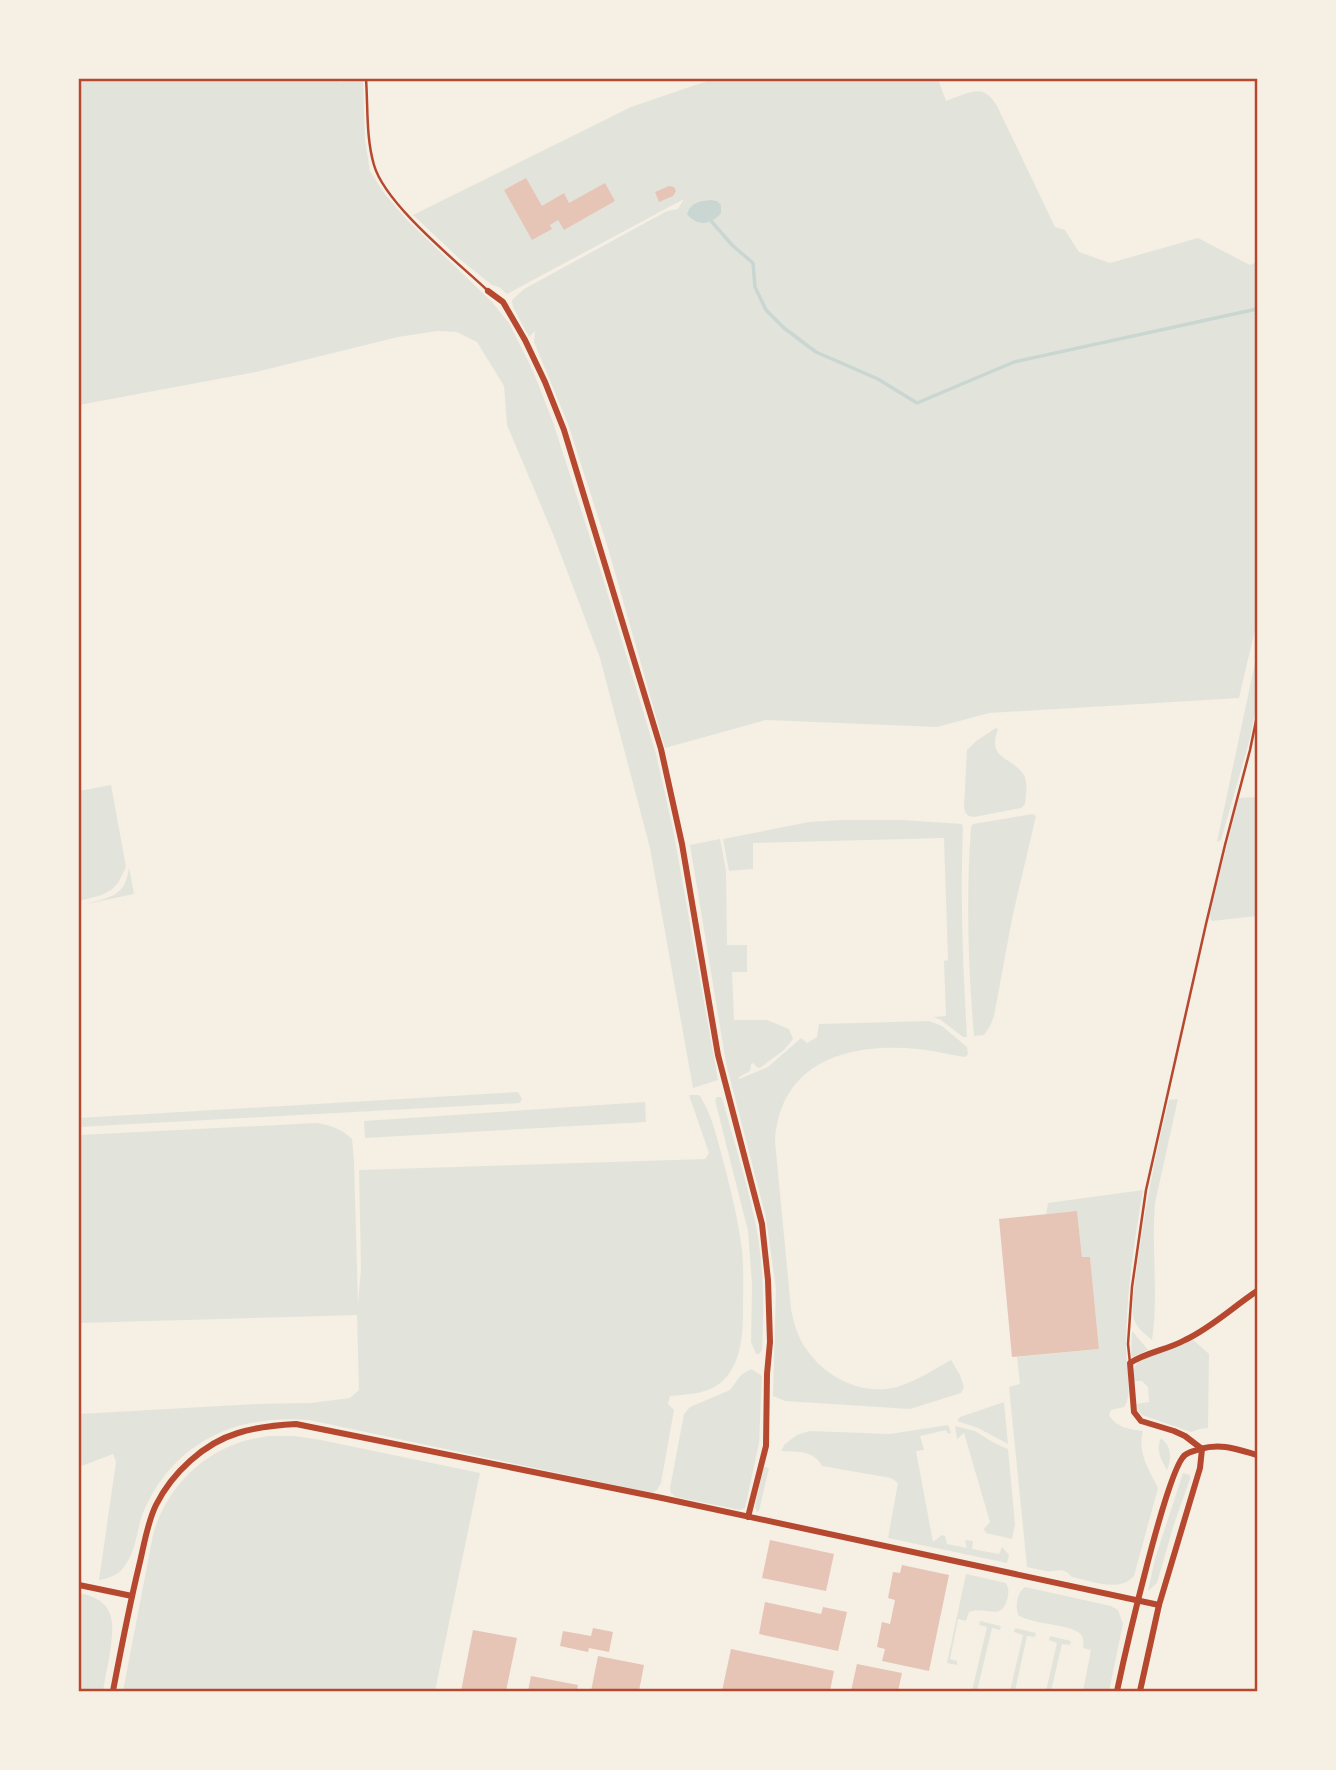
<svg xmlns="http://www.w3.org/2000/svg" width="1336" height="1770" viewBox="0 0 1336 1770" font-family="Figtree,sans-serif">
<rect width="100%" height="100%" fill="#f6efe4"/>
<g fill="#e2e4dc">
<path d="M79 79H326L343 82V79H363L365 140 370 171 384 193 407 220 492 302 509 323 533 371 553 422 602 575 656 754 673 829 718 1080 693 1088 650 848 600 658 553 534 507 425 504 386 477 342 457 332 437 331 398 337 256 372 79 405Z"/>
<path d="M713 79H938L946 101C969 93 984 81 998 108L1055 227 1065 230 1079 252 1110 263 1198 238 1250 265 1257 262V621L1239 698 989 713 937 727 766 720 665 748 608 548 568 424 534 342 535 331 529 337 513 307 512 300 524 289 667 211 678 209 684 199 507 294 499 287 492 285 462 261 413 215 631 107Z"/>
<path d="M1257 653 1256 708 1249 742 1221 840 1217 842Z"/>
<path d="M996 728 998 729C986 760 1012 756 1024 775 1028 783 1026 795 1025 804L1021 808 974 817C967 816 965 814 964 807L967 750 976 741Z"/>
<path d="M111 785 126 867 118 883 111 890 102 895 79 901V791Z"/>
<path d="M1257 797V916L1212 921 1209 916 1239 798Z"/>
<path d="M1033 814 1036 816 1013 914 994 1016 990 1026 984 1035 974 1036C968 967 966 896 971 827L973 824Z"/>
<path d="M841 820H902L962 824 963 828C960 898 963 967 967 1037H963L941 1020 933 1017 946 1016 944 961 948 960 944 838 753 843V869L729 871 723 839 809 822Z"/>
<path d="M720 839 726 871 727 945H747V972H732L734 1020H767L789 1029 793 1039 784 1050 760 1068 756 1067 754 1063 751 1064 750 1071 739 1077V1079L768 1067 801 1038 807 1043 817 1037 819 1024 929 1021 942 1026 967 1047 968 1054 965 1057C949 1055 933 1050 917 1049 848 1042 780 1062 775 1141L791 1309C794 1324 798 1338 807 1350 826 1378 863 1396 897 1387 917 1381 934 1369 951 1360L960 1375 964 1387 961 1393 910 1409 785 1401 773 1396 776 1289 766 1218 726 1063 690 845Z"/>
<path d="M129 867 134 894 86 904C111 897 126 896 129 867Z"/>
<path d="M518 1092 522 1099 520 1103 79 1127V1118Z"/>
<path d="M689 1095H698L700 1096C712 1115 716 1135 722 1156 730 1187 738 1218 742 1250 744 1269 743 1289 743 1309 743 1331 742 1357 728 1375 714 1394 691 1394 670 1396L668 1404 674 1410 661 1483 657 1490 652 1493 309 1420C237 1414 176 1441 145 1508 137 1525 137 1549 126 1564 120 1574 111 1578 99 1580L116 1462 113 1454 79 1467V1414L256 1404 311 1403 350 1398 359 1390 357 1315 79 1323V1135L316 1123C331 1125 341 1129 352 1139L354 1161 358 1304 361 1268 359 1170 705 1159 709 1153Z"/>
<path d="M717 1097H721L723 1101C735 1146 750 1191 758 1237 764 1275 764 1312 762 1350L759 1354H756L751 1342 752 1284 748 1231 715 1100Z"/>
<path d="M1178 1099 1155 1203C1151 1249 1159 1295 1152 1340 1145 1334 1134 1326 1133 1315 1131 1303 1136 1279 1137 1266 1145 1210 1155 1155 1169 1100Z"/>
<path d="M645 1102 646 1122 365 1138 364 1121Z"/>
<path d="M1143 1190C1134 1243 1126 1295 1126 1348 1126 1364 1133 1397 1124 1407L1111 1410 1109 1415C1117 1428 1129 1429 1143 1431 1137 1452 1149 1470 1158 1488L1134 1576C1119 1593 1092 1581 1072 1577 1062 1565 1056 1573 1045 1571 1039 1570 1033 1568 1027 1567L1009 1387 1020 1384 1017 1357 1099 1349 1090 1257H1082L1077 1212 1046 1214 1048 1203Z"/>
<path d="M1132 1332H1133L1148 1350 1133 1357 1131 1356Z"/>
<path d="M1192 1339 1209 1354 1208 1428 1200 1429 1191 1432 1142 1415 1138 1411 1136 1404 1149 1402 1148 1387 1142 1381H1134C1133 1372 1133 1368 1139 1361Z"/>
<path d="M751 1369 762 1376 759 1443 745 1508 740 1510 676 1497 671 1493 670 1488 684 1414 690 1407 730 1390 741 1375Z"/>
<path d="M1004 1402 1008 1444 978 1428 957 1421 960 1417Z"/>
<path d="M948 1425 951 1433 948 1434 946 1430 920 1436 924 1450 916 1451 933 1542 942 1535 945 1536 947 1544 967 1548 965 1540 973 1541 972 1549 999 1554 1002 1547 1009 1555 1007 1563 888 1538 898 1483 891 1478 822 1466C814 1450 797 1452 781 1451L785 1444 797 1435 810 1431 890 1434Z"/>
<path d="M955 1426 975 1431 994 1443 1008 1449 1015 1524 1012 1539 986 1533 984 1529 990 1522 964 1433 957 1439Z"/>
<path d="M268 1436H294L321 1440 480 1473 435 1691H123L153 1535C165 1491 198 1456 241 1442 250 1439 259 1438 268 1436Z"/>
<path d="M1161 1438C1172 1447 1172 1458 1167 1470 1161 1460 1155 1449 1161 1438Z"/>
<path d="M765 1467 769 1468 759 1511 757 1512 755 1507 763 1468Z"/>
<path d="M1183 1473 1190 1475V1479L1174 1524 1157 1583 1148 1591 1155 1559Z"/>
<path d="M966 1574 1006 1583C1009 1589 1009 1593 1007 1600 1001 1622 984 1605 969 1612L966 1621 958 1619 950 1659 957 1661V1665L947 1663Z"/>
<path d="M1025 1587 1111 1606 1118 1610 1123 1624 1109 1691H1083L1091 1650 1083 1648C1083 1644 1084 1640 1082 1636 1076 1624 1032 1625 1018 1615 1015 1605 1017 1593 1025 1587Z"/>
<path d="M79 1593C115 1600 115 1621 110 1652 108 1665 105 1678 103 1691H79Z"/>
<path d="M980 1621 1001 1626 1000 1630 992 1628 977 1691H972L987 1627 979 1625Z"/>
<path d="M1015 1628 1036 1633 1035 1637 1027 1636 1015 1691H1010L1023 1635 1014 1632Z"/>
<path d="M1050 1636 1071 1641 1070 1645 1062 1644 1051 1691H1046L1057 1643 1049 1640Z"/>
</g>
<path fill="#c9d6d2" d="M711 200 717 201 721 205V213C711 225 697 227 687 214 691 202 700 201 711 200Z"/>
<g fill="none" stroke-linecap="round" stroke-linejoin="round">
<path stroke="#c9d6d2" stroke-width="3.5" d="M712 222 732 245 753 263 755 287 766 310 784 328 816 352 878 379 917 403 1014 362 1257 309"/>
</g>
<g fill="#e6c5b7">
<path d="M526 178 542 206 564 193 569 203 605 183 615 201 564 230 558 220 550 225 552 229 532 240 504 190Z"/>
<path d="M669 186 674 187 676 191 673 196 659 202 655 192Z"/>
<path d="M1077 1211 1082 1257H1090L1099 1349 1012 1357 999 1219Z"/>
<path d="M770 1540 834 1554 826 1591 762 1578Z"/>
<path d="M902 1565 949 1575 929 1671 882 1661 885 1649 877 1647 882 1622 890 1624 895 1600 888 1598 893 1572 900 1573Z"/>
<path d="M765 1602 821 1614 823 1607 847 1612 838 1651 759 1634Z"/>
<path d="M593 1628 613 1632 609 1652 589 1648 588 1652 560 1646 563 1631 591 1636Z"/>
<path d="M473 1630 517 1638 506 1691H461Z"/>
<path d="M731 1649 834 1671 830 1691H722Z"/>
<path d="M598 1656 644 1665 639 1691H591Z"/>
<path d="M857 1664 902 1673 898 1691H851Z"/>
<path d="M531 1676 578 1685 577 1691H528Z"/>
</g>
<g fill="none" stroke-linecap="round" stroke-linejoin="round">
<g stroke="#b5482f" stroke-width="2.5">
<path d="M366 79C368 107 366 138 374 165 385 204 456 261 486 289"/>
<path d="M1130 1363 1128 1344 1132 1287 1146 1190 1206 924 1225 845 1250 750 1257 716"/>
</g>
<g stroke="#b5482f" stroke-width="6">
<path d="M488 291 503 302 525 340 545 382 564 430 661 749 682 844 718 1055 762 1224 768 1280 770 1342 767 1374 766 1446 748 1517"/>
<path d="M1202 1449 1185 1436 1174 1431 1141 1421 1134 1412 1130 1363C1147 1352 1167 1350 1185 1340 1211 1328 1233 1307 1257 1291"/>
<path d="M79 1585 132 1596"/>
<path d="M113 1691C121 1649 129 1607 139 1566 144 1546 147 1523 156 1505 172 1473 204 1443 238 1433 257 1427 277 1425 296 1424L662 1498 1159 1605"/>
<path d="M1117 1691C1124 1658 1167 1468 1185 1455 1190 1451 1195 1451 1200 1449 1221 1443 1236 1449 1257 1455"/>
<path d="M1140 1691 1159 1605 1200 1468 1202 1449"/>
</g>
</g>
<rect width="1336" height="1770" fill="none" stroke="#f6efe4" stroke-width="161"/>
<rect x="80" y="80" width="1176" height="1610" fill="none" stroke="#b5482f" stroke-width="2.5"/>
</svg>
